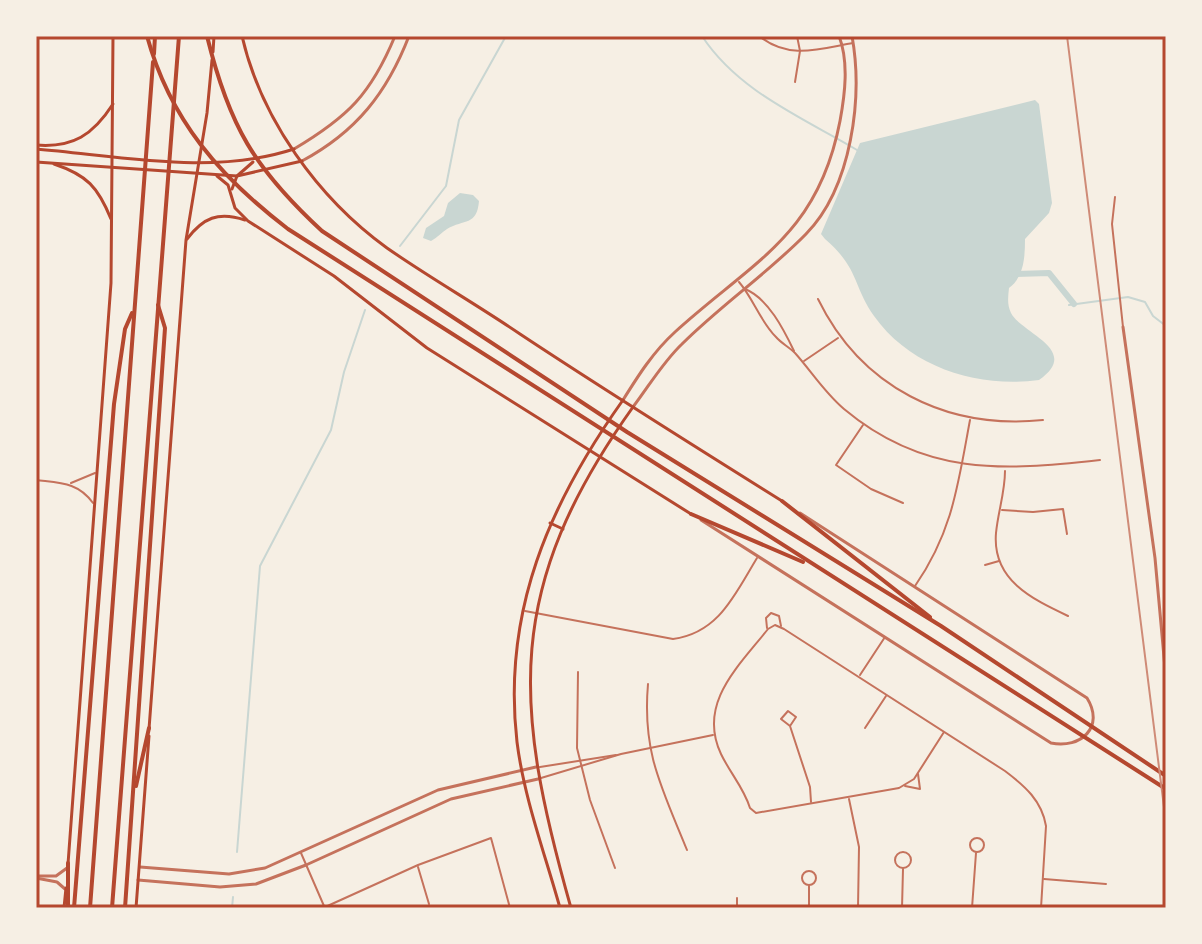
<svg xmlns="http://www.w3.org/2000/svg" width="1202" height="944" viewBox="0 0 1202 944" font-family="Lora,serif">
<rect width="100%" height="100%" fill="#f6efe4"/>
<g fill="#c9d6d2">
<path d="M1035 100 1039 104 1052 203 1049 213 1025 239C1025 257 1024 277 1009 288 1008 297 1007 305 1011 313 1022 334 1082 350 1039 380 978 388 911 368 874 316 853 286 859 268 825 239L821 234 860 143Z"/>
<path d="M460 193 473 195 479 201C477 226 464 219 447 229 442 232 437 238 431 241L423 238 426 228 444 216 448 203Z"/>
</g>
<g fill="none" stroke-linecap="round" stroke-linejoin="round">
<g stroke="#c9d6d2" stroke-width="2">
<path d="M702 36C738 91 801 117 857 150"/>
<path d="M400 246 446 186 459 120 506 36"/>
<path d="M1069 305 1128 297 1145 302 1153 316 1166 326"/>
<path d="M237 852 260 566 331 430 344 372 365 310"/>
<path d="M232 908 233 897"/>
</g>
<path stroke="#c9d6d2" stroke-width="6" d="M1012 274 1049 273 1074 304"/>
<g stroke="#c5725c" stroke-width="2">
<path d="M759 36C789 60 819 49 853 43"/>
<path d="M795 82 800 51 797 36"/>
<path d="M1115 197 1112 224 1123 327"/>
<path d="M739 282C753 298 760 321 776 337 781 343 789 347 795 353 812 372 824 392 844 409 924 476 1002 471 1100 460"/>
<path d="M745 289C768 298 784 330 794 351"/>
<path d="M818 299C861 387 946 430 1043 420"/>
<path d="M804 361 838 338"/>
<path d="M863 425 836 465 871 489 903 503"/>
<path d="M1005 471C1005 492 998 512 996 533 992 580 1032 599 1068 616"/>
<path d="M36 480C60 483 78 482 93 503"/>
<path d="M71 483 95 473"/>
<path d="M1002 510 1033 512 1063 509 1067 534"/>
<path d="M985 565 999 561"/>
<path d="M915 586C953 531 958 484 970 420"/>
<path d="M525 611 673 639C719 633 735 594 757 558"/>
<path d="M767 628 766 618 771 613 779 616 781 626"/>
<path d="M578 672 577 748 590 800 615 868"/>
<path d="M860 675 885 637"/>
<path d="M648 684C642 753 662 788 687 850"/>
<path d="M790 726 796 717 788 711 781 719 790 726 810 787 811 802"/>
<path d="M865 728 886 696"/>
<path d="M944 732 914 779 899 788 756 813 750 808C744 788 730 773 721 754 697 703 739 666 768 629L775 625 784 629 1005 771C1025 786 1042 801 1046 826L1041 908"/>
<path d="M540 767 616 755"/>
<path d="M541 778 621 754 713 735"/>
<path d="M905 786 920 789 918 774"/>
<path d="M849 799 859 847 858 908"/>
<circle cx="977" cy="845" r="7"/>
<circle cx="903" cy="860" r="8"/>
<path d="M301 853 324 906"/>
<path d="M418 867 429 904"/>
<circle cx="809" cy="878" r="7"/>
<path d="M1044 879 1106 884"/>
<path d="M737 898V908"/>
<path d="M323 908 418 865 491 838 510 908"/>
<path d="M809 908V885"/>
<path d="M902 908 903 869"/>
<path d="M972 908 976 853"/>
</g>
<g stroke="#c5725c" stroke-width="3">
<path d="M294 149C348 117 371 94 395 36"/>
<path d="M302 161C356 132 387 93 409 36"/>
<path d="M1123 327 1155 558 1166 679"/>
<path d="M623 400C638 376 653 352 675 332 753 261 818 236 840 121 845 94 849 62 839 36"/>
<path d="M633 407C649 386 663 362 682 344 721 305 768 273 806 234 852 187 863 97 852 36"/>
<path d="M701 520 1051 743C1081 749 1105 727 1087 698L800 513"/>
<path d="M140 867 229 874 265 868 438 790 536 767"/>
<path d="M36 876H56L67 868"/>
<path d="M36 878 57 882 65 889"/>
<path d="M138 880 220 887 256 884 306 865 451 799 538 779"/>
</g>
<g stroke="#b5482f" stroke-width="3">
<path d="M242 36C261 119 318 198 387 248 430 278 476 304 520 334 606 391 694 446 782 501"/>
<path d="M213 52 214 36"/>
<path d="M36 145C73 148 93 135 113 104"/>
<path d="M36 149C120 156 212 176 294 149"/>
<path d="M36 162 237 176 302 161"/>
<path d="M54 164C87 175 98 187 111 219"/>
<path d="M217 176 228 185 235 208 248 221 334 276 427 348 691 514"/>
<path d="M232 189 237 176 253 162"/>
<path d="M187 239C203 218 218 211 245 220"/>
<path d="M550 523 563 529"/>
<path d="M149 729 186 240 207 113 212 60"/>
<path d="M68 864 111 283 113 36"/>
<path d="M64 908 66 888"/>
<path d="M136 908 149 736"/>
<path d="M560 908C545 854 524 798 517 742 502 612 549 504 623 400"/>
<path d="M571 908C513 704 504 588 633 407"/>
</g>
<g stroke="#b5482f" stroke-width="4">
<path d="M147 36C170 120 220 177 288 229L1166 789"/>
<path d="M207 36C229 126 254 168 322 231L627 432 941 626 1166 776"/>
<path d="M154 54 155 36"/>
<path d="M782 501 930 617"/>
<path d="M691 514 803 562"/>
<path d="M136 786 149 728"/>
<path d="M68 863V908"/>
<path d="M74 908 114 404 125 329 132 313"/>
<path d="M90 908 153 62"/>
<path d="M112 908 179 36"/>
<path d="M125 908 165 328 158 305"/>
</g>
<path stroke="#cf8b77" stroke-width="2" d="M1067 36 1166 823"/>
</g>
<rect width="1202" height="944" fill="none" stroke="#f6efe4" stroke-width="76"/>
<rect x="38" y="38" width="1126" height="868" fill="none" stroke="#b5482f" stroke-width="3"/>
</svg>
